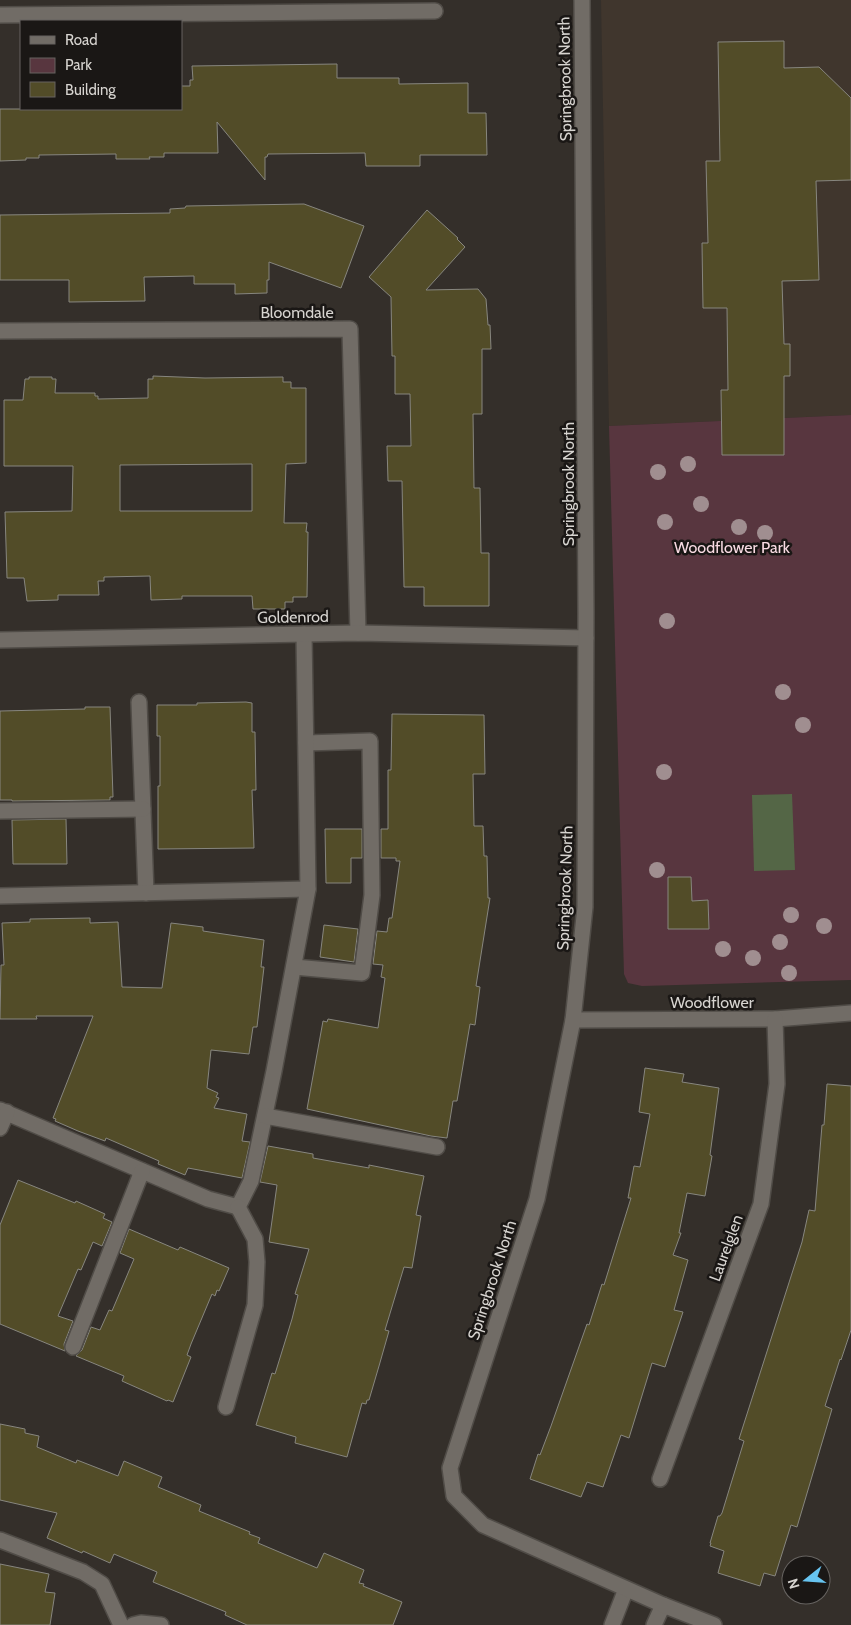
<svg xmlns="http://www.w3.org/2000/svg" width="851" height="1625" viewBox="0 0 851 1625" font-family="Cabin,sans-serif">
<rect width="100%" height="100%" fill="#342f2a"/>
<path fill="#40362d" d="M601 0H851V415L609 426Z"/>
<path fill="#58363f" d="M851 415V980L642 986 628 983 624 974 609 426Z"/>
<path fill="#546646" d="M792 794 795 870 754 871 752 795Z"/>
<g fill="#524c28" stroke="#87867f" fill-rule="evenodd">
<path d="M784 41V68L819 67 851 98V180L816 181 819 280 782 281 784 344H790V376H784V455H722L721 390H728L727 308H703L702 243H708L706 161H720L718 42Z"/>
<path d="M337 64V78H399V84L468 83V113H486L487 155H420V166H366L365 153 268 154 267 157H265V180L217 122 218 153H164V157H149L150 159H116V154L39 155V158H26V160L0 161V109H181V86H190V80H193L192 66Z"/>
<path d="M304 204 364 226 341 288 269 262V280H267V293L235 294V284H194V276L144 277 145 301 69 302V280H0V215L170 213V209L185 208 186 206Z"/>
<path d="M427 210 458 238 457 239 465 247 426 290 478 289 486 299 488 325H490L491 349H482V414H473L474 488H480L481 553H489V606H424V587H404L402 481H388L387 446H411L410 394H395V356H392L391 297 369 277Z"/>
<path d="M153 376 205 378 283 377V382H291V388H306V463L286 464 284 523H307L306 532H308L307 597H293V602H285V609H253L252 596H182V599L151 600 150 576 104 577V581H98L99 595H58V600L27 601 24 578H7L5 512 72 511 73 466H4V400H23L25 379H29V377H52V379H56L55 393H95V396H98V399L148 398V379H153ZM252 464V511H120V465Z"/>
<path d="M246 702 252 703V732H255L256 790H252L254 848 158 849V786H160V736H157V705H197V703Z"/>
<path d="M85 707H110L113 797H110V800L12 801V800H0V711L85 709Z"/>
<path d="M392 714 484 715 485 774H473L474 826H483L484 856H487L488 898H490L476 986 480 987 475 1025 470 1024 457 1101H453L447 1138 431 1136 307 1109 323 1021 327 1022 328 1019 378 1028 385 978 381 977 383 965 373 964 377 931 387 932 389 918H392L400 861H396V858H381V829H388V770H391Z"/>
<path d="M66 819 67 864H13L12 820Z"/>
<path d="M325 829H362V858H351V883H326Z"/>
<path d="M668 877H691L692 901 708 900 709 929H668Z"/>
<path d="M90 918V923L118 922 122 987 162 988 171 923 203 927V931L264 940 261 967H264L257 1027H253L249 1054 211 1050 207 1088 218 1093 216 1097 219 1098 214 1108 247 1114 242 1141 250 1142 242 1178 188 1168 185 1175 158 1164 159 1161 106 1138 105 1141 78 1131 55 1121 56 1119 53 1118 93 1016H36L37 1019H0L1 965H4L2 923 30 922V919Z"/>
<path d="M324 925 358 929 354 962 320 957Z"/>
<path d="M645 1068 684 1074 682 1082 719 1088 710 1155 712 1156 705 1196 687 1193 679 1233H681L673 1255 688 1260 674 1310 683 1312 665 1367 652 1363 629 1438 621 1435 603 1487 587 1482 581 1497 530 1479 538 1454 540 1455 551 1426 587 1324 589 1325 602 1284 604 1285 631 1198H628L634 1166 640 1167 650 1114 639 1112Z"/>
<path d="M827 1084 851 1086V1330L841 1360 840 1359 825 1406 832 1409 797 1527 791 1525 775 1576 764 1573 760 1586 718 1573 724 1551 710 1546 711 1543H710L718 1516H720L722 1513 744 1441 739 1439 802 1242 809 1210 815 1211 822 1125H824Z"/>
<path d="M268 1146 313 1154V1158L369 1168V1165L424 1176 416 1215 421 1216 412 1268 404 1267 385 1330 389 1331 379 1366 369 1400H367L366 1404 362 1403 347 1457 295 1443 296 1437 256 1425 272 1373 275 1374 292 1319 298 1295 295 1294 309 1249 269 1242 277 1185 260 1182Z"/>
<path d="M18 1180 75 1203 76 1201 105 1214 103 1218 112 1222 102 1246 93 1242 81 1270 78 1269 58 1316 73 1321 64 1344 65 1351 0 1324V1225Z"/>
<path d="M129 1229 178 1250 180 1247 229 1268 219 1291 217 1290 215 1296 212 1294 191 1344 187 1355 191 1357 173 1402 168 1400 167 1401 122 1381 124 1376 76 1356 82 1350 91 1327 100 1330 109 1310 112 1311 134 1259 120 1253Z"/>
<path d="M0 1424 25 1429V1433L39 1436 37 1447 76 1463 77 1460 118 1476 124 1461 162 1477 158 1487 201 1505 199 1511 250 1532 249 1534 260 1538 258 1543 317 1568 324 1553 364 1570 359 1583 364 1584 363 1586 402 1602 393 1625H247L225 1615 226 1612 153 1582 157 1572 114 1554 110 1563 83 1551 82 1553 47 1538 57 1513 0 1500Z"/>
<path d="M0 1564 49 1574 45 1592 55 1593 50 1625H0Z"/>
</g>
<g fill="none" stroke-linecap="round" stroke-linejoin="round">
<g stroke="#504c47" stroke-width="18">
<g id="lane">
<path d="M139 702 146 893"/>
<path d="M0 811 143 809"/>
<path d="M0 896 308 889"/>
<path d="M294 967 362 973 372 895 370 741 306 743"/>
<path d="M0 1110 208 1199 238 1207 251 1181 274 1071 308 889 304 634"/>
<path d="M265 1116 437 1147"/>
<path d="M0 1128 7 1112"/>
<path d="M73 1347 142 1171"/>
<path d="M226 1407 255 1305 257 1262 255 1239 238 1207"/>
<path d="M0 1540 83 1572 102 1584 121 1625"/>
</g>
</g>
<g stroke="#504c47" stroke-width="18">
<g id="street">
<path d="M0 15 435 11"/>
<path d="M0 331 350 329 358 633"/>
<path d="M0 640 358 633 586 638"/>
<path d="M573 1020 775 1019 851 1013"/>
<path d="M660 1479 761 1204 777 1084 775 1019"/>
<path d="M133 1625 141 1623 161 1625"/>
<path d="M612 1625 626 1589"/>
<path d="M654 1625 663 1605"/>
</g>
</g>
<g stroke="#504c47" stroke-width="18">
<path id="secondary" d="M582 0 586 612 585 907 573 1020 537 1199 450 1468 454 1496 483 1525 663 1605 714 1625"/>
</g>
<use href="#lane" stroke="#716c66" stroke-width="15"/>
<use href="#street" stroke="#716c66" stroke-width="15"/>
<use href="#secondary" stroke="#716c66" stroke-width="15"/>
</g>
<g fill="#a08e90">
<circle cx="688" cy="464" r="8"/>
<circle cx="658" cy="472" r="8"/>
<circle cx="701" cy="504" r="8"/>
<circle cx="665" cy="522" r="8"/>
<circle cx="739" cy="527" r="8"/>
<circle cx="765" cy="533" r="8"/>
<circle cx="667" cy="621" r="8"/>
<circle cx="783" cy="692" r="8"/>
<circle cx="803" cy="725" r="8"/>
<circle cx="664" cy="772" r="8"/>
<circle cx="657" cy="870" r="8"/>
<circle cx="791" cy="915" r="8"/>
<circle cx="824" cy="926" r="8"/>
<circle cx="780" cy="942" r="8"/>
<circle cx="723" cy="949" r="8"/>
<circle cx="753" cy="958" r="8"/>
<circle cx="789" cy="973" r="8"/>
</g>
<g text-anchor="middle" dominant-baseline="central" stroke-width="5" stroke-linejoin="round" paint-order="stroke">
<g font-size="16" fill="#d7d4d0" stroke="#1a1715">
<text transform="translate(565 79) rotate(-91)">Springbrook North</text>
<text x="297" y="312">Bloomdale</text>
<text transform="translate(568 484) rotate(-90)">Springbrook North</text>
<text transform="translate(293 617) rotate(-1)">Goldenrod</text>
<text transform="translate(565 888) rotate(-88)">Springbrook North</text>
<text x="712" y="1002">Woodflower</text>
<text transform="translate(726 1248) rotate(-70)">Laurelglen</text>
<text transform="translate(492 1280) rotate(-72)">Springbrook North</text>
</g>
<g font-size="16" fill="#f9dbe3" stroke="#1a1715">
<text x="732" y="547">Woodflower Park</text>
</g>
</g>
<rect x="20" y="20" width="162" height="90" fill="#1a1715" stroke="#666360"/>
<rect x="30" y="36" width="25" height="8" fill="#716c66" stroke="#666360"/>
<text x="65" y="45" font-size="15" fill="#d7d4d0">Road</text>
<rect x="30" y="58" width="25" height="15" fill="#58363f" stroke="#666360"/>
<text x="65" y="70" font-size="15" fill="#d7d4d0">Park</text>
<rect x="30" y="82" width="25" height="15" fill="#524c28" stroke="#666360"/>
<text x="65" y="95" font-size="15" fill="#d7d4d0">Building</text>
<g transform="translate(806 1580) rotate(253)"><circle r="24" fill="#1a1715" stroke="#666360"/>
<path d="M0-4L9 19L0 12L-9 19Z" fill="#67c4f0"/>
<text y="-8" font-size="14" font-weight="bold" text-anchor="middle" fill="#d7d4d0">N</text>
</g>
</svg>
